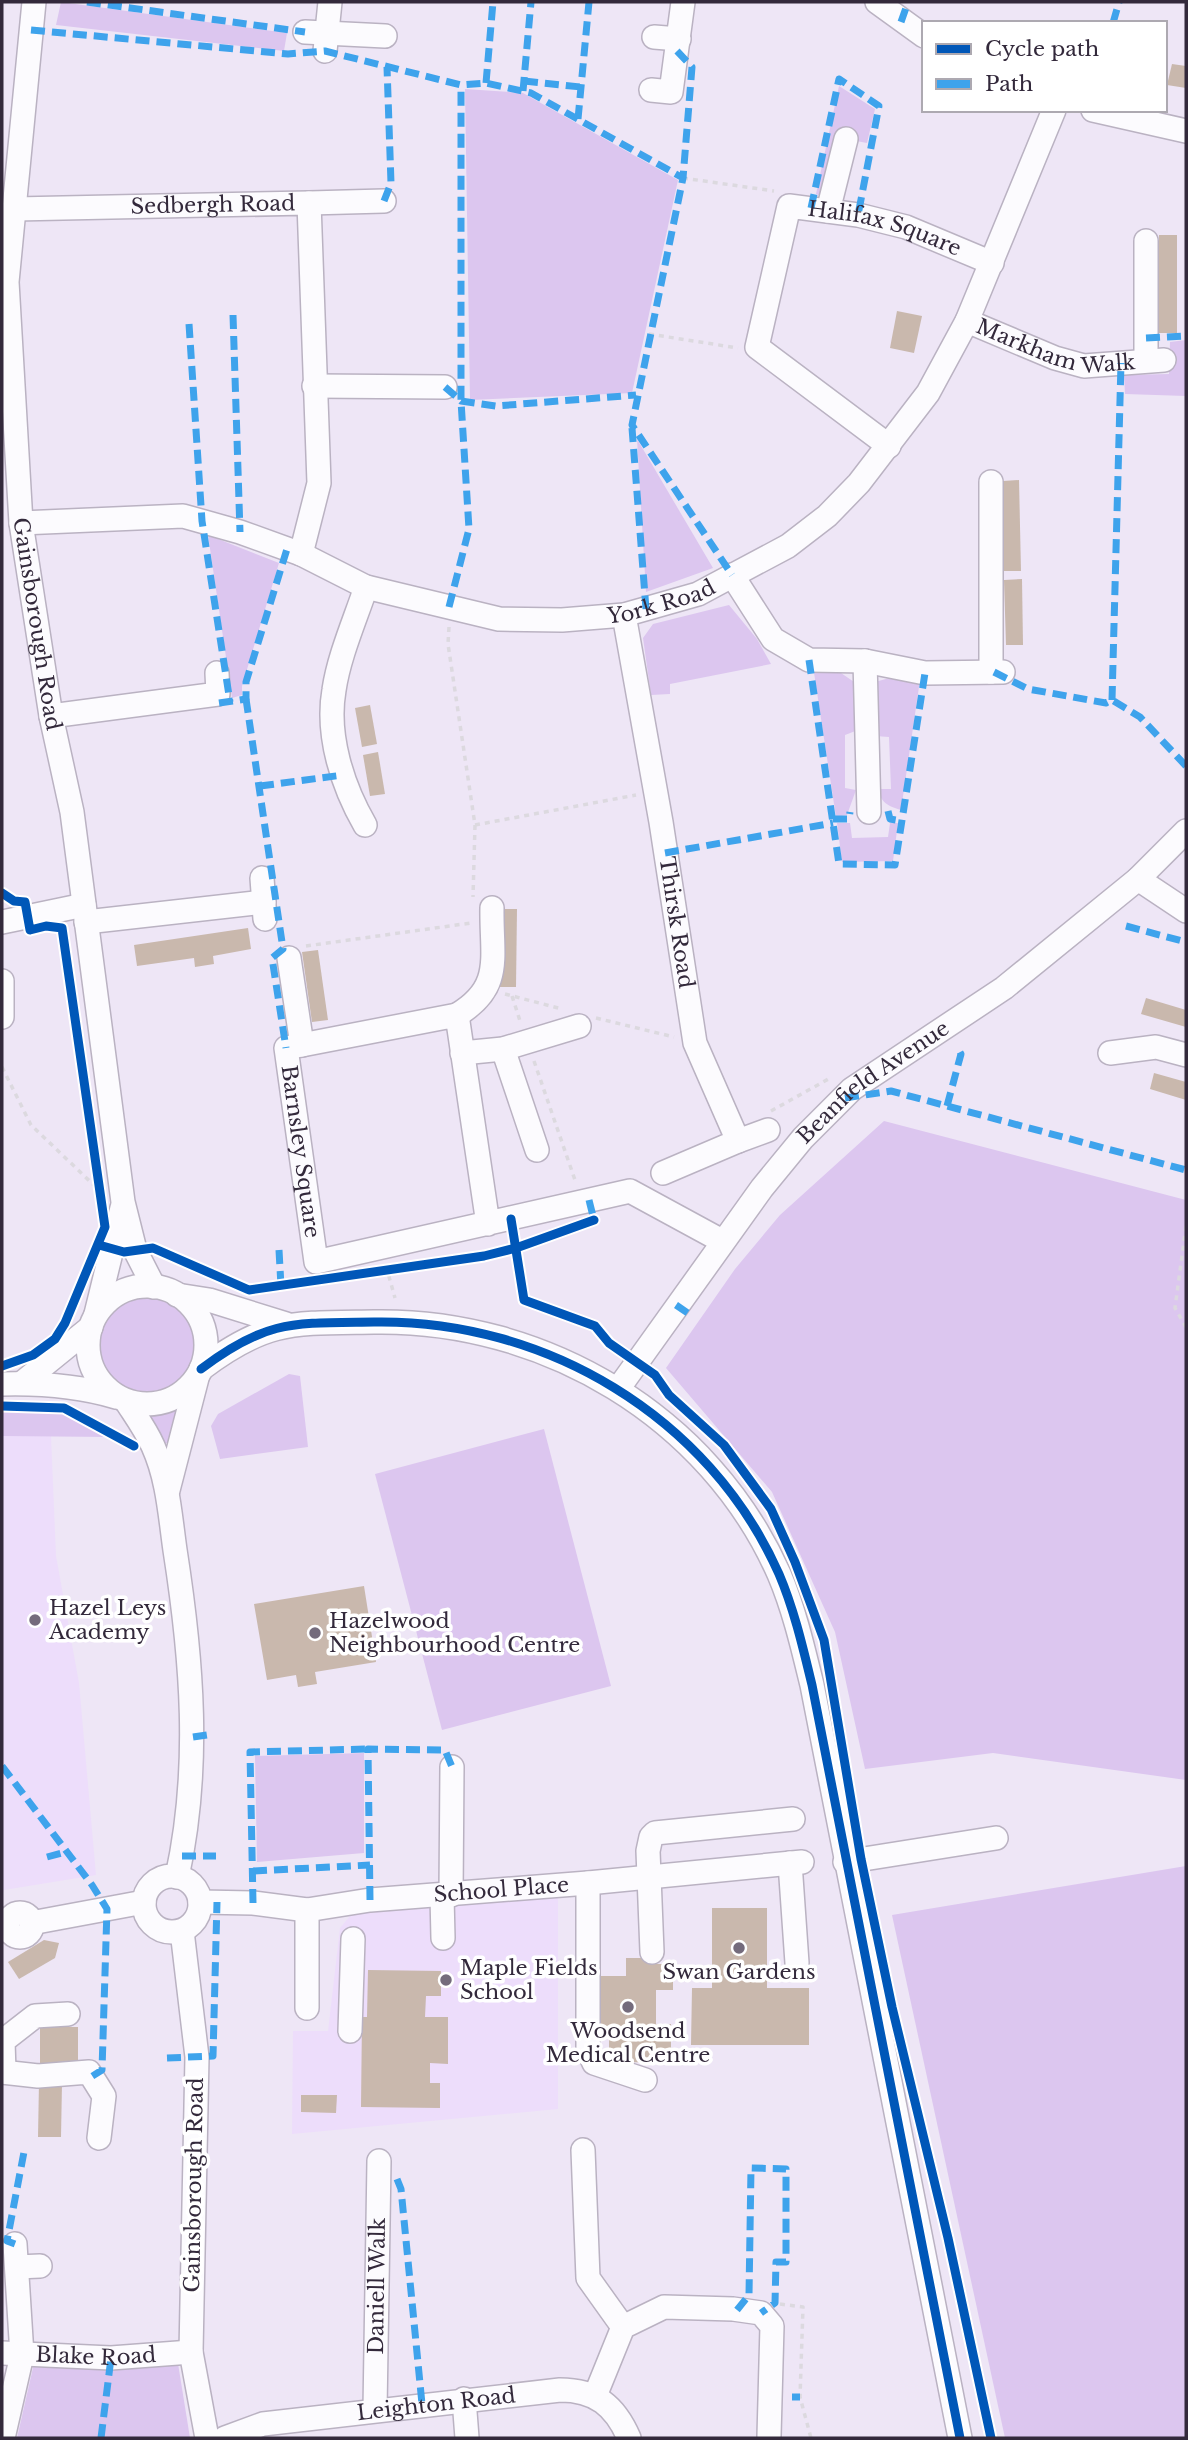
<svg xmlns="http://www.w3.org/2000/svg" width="1188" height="2440" viewBox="0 0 1188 2440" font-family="'Libre Baskerville',serif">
<rect width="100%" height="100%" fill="#eee6f6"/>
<g fill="#edddfb">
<path d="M2 1436H51L56 1556 79 1683 96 1875 4 1890 2 1893Z"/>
<path d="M558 1889V2109L292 2134 293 2031H328L340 1928 356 1909Z"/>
</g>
<g fill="#dcc6ef">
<path d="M61 2 287 33 284 51 56 25Z"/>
<path d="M839 86 875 109 867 143 835 137 821 196 816 194Z"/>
<path d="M465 89 523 93 678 180 632 393 470 400Z"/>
<path d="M1186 340V396L1125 394 1124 375 1169 374 1170 342Z"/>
<path d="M637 439 713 568 646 592Z"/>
<path d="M208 535 279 563 242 686V695L232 698Z"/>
<path d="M729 605 757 639 771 664 670 684V694L651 695 643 638 653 624Z"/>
<path d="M813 666 838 671 857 684 858 730 845 735V788L856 790 847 815 836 817Z"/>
<path d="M893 677 920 680 901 810C888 806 881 803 878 789H891L889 737 875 736V682Z"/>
<path d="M837 823H850L852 838 888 837 890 823H898L893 861 842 862Z"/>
<path d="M884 1121 1186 1200V1780L993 1753 865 1769 835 1632 772 1492 666 1368 735 1269 780 1215Z"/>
<circle cx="146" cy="1345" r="49"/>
<path d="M289 1374 300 1376 308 1447 220 1459 211 1426 218 1414Z"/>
<path d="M181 1406 173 1443H160L146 1414Z"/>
<path d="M2 1409 66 1412 116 1437 120 1447 117 1440 110 1437 2 1436Z"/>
<path d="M544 1429 611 1686 442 1730 375 1474Z"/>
<path d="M364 1753V1853L257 1862 255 1756Z"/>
<path d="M1186 1866V2438H1005L892 1915Z"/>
<path d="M176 2351 190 2438H17L35 2359Z"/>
</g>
<g fill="#c9b8ad">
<path d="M1172 64 1186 66V88L1167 85Z"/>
<rect x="1159" y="235" width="18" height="98"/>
<path d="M897 311 922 316 914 353 890 348Z"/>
<path d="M1019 480 1021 571H1004L1003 481Z"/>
<path d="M1022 579 1023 645H1006L1004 580Z"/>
<path d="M370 705 377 744 362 747 355 708Z"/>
<path d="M378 752 385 794 370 796 363 755Z"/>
<path d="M501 909H517L516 987H500Z"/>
<path d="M248 928 251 949 213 956 214 964 195 967 194 958 137 966 134 945Z"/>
<path d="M318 950 328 1020 312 1022 302 952Z"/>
<path d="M1146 998 1186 1010V1027L1141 1014Z"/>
<path d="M1154 1073 1186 1082V1100L1150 1089Z"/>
<path d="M364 1586 376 1662 315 1672 317 1684 298 1687 296 1675 267 1680 254 1604Z"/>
<path d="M712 1908H767V1988H809V2045H691L692 1988H712Z"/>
<path d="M44 1940 59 1943 55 1958 19 1979 8 1962Z"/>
<path d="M626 1958H657V1964H673V1990H656V2024H671V2063L623 2062V2050H609V2038H599L600 1976H626Z"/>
<path d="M368 1970 441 1971V1996H426L425 2017H448V2064L430 2063V2083H440V2108L361 2107 362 2017H367Z"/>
<rect x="40" y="2027" width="38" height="37"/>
<path d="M39 2082 62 2083 61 2137H38Z"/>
<path d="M301 2095H337L336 2113 301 2112Z"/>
</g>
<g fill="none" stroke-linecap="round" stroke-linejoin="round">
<g stroke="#bab2c2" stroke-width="26">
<g id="minor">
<path id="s1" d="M34 2 7 282 21 523 51 716 72 812 123 1202 135 1250 154 1287"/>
<path d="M877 2 924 36"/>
<path d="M305 32 385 36"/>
<path d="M654 37 679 39"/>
<path d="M325 51 330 2"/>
<path d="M651 90 671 92 683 2"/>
<path d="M1093 110 1186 131"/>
<path d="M309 203 384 201"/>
<path id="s2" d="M15 209 309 203 319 483 301 554"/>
<path d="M828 211 846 139"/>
<path d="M1146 241V360"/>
<path id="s3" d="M967 321 1055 358 1084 366 1164 360"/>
<path d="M314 386 445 387"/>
<path id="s4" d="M889 446 757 347 789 206 858 215 906 227 992 263"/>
<path d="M991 482V672"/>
<path id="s5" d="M21 523 183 516 240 532 301 554 366 587 499 619 562 620 624 615 698 594 788 546 827 516 859 483 928 393 967 321 1054 110"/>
<path d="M732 575 773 639 809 660 865 661 925 673 1003 672"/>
<path id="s6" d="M624 615 661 822 695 1043 738 1141 663 1173"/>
<path d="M865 661 869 812"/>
<path d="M51 716 218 694 217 673"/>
<path d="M365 825C343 787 326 736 334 690 339 656 355 620 366 587"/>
<path d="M262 878 265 919"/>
<path d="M1138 879 1186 911"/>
<path d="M2 922 84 905"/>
<path d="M86 922 264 902"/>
<path d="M289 958 302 1045"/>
<path d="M2 981V1017"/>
<path d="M457 1015C504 987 491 957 492 908"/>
<path d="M503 1049 537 1150"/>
<path d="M462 1053 503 1049 579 1026"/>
<path d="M1110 1053 1156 1047 1186 1055"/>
<path d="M738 1141 768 1130"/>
<path id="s7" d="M488 1224 457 1015 286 1048 316 1262 630 1191 722 1241"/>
<circle cx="147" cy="1345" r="59"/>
<path d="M177 1295 209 1300 286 1324"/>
<path d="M96 1314 122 1208"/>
<path d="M201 1369C267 1319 294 1323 374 1322 544 1319 709 1416 779 1574 794 1609 803 1648 812 1685L960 2438"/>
<path d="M22 1383 91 1327"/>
<path d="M2 1384C40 1383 79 1386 116 1397"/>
<path id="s8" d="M618 1389 762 1188 803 1138 852 1089 1004 988 1138 879 1186 831"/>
<path d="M126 1401C135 1415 146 1430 153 1446 168 1479 170 1515 175 1550 192 1659 201 1768 177 1877"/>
<path d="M168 1490 197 1378"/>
<path d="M845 1862 996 1838"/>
<path d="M790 1863 797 1963"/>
<circle cx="172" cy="1904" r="28"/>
<path d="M588 1883V2050L594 2063 645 2080"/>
<path d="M451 1895 452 1767"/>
<path d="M442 1896 443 1938"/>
<path id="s9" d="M200 1902 253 1903 307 1910 370 1900 588 1883 802 1862"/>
<circle cx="20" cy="1925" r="12"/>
<path d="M31 1923 144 1902"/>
<path d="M182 1931 197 2057 191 2352 207 2438"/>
<path d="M652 1952 648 1851 651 1837 655 1833 793 1819"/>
<path d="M307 2008V1910"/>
<path d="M350 2031 353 1939"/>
<path d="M2 2072 38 2076 89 2072 104 2096 99 2138"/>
<path d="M4 2072 3 2041 35 2016 68 2014"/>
<path d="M583 2150 588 2278 623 2327"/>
<path d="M17 2267 40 2266"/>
<path id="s10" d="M2 2353 111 2358 191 2352"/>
<path d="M595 2396 623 2327 664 2307 733 2309 761 2313 772 2326 769 2436"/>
<path d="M464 2399 467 2438"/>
<path id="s11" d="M375 2410 379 2161"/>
<path d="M3 2438 22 2355 15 2244"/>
<path id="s12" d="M225 2438 263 2424 560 2390C596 2390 615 2406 629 2438"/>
</g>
</g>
<g stroke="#dcd9df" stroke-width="3.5" stroke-dasharray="5 5" stroke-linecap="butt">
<path d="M683 178 774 191"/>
<path d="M649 334 738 348"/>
<path d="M449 627 448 644 475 825 473 897"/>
<path d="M475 825 636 795"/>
<path d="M306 946 471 923"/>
<path d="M505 994 562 1009"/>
<path d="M512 996 521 1024"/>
<path d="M596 1018 674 1037"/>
<path d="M534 1061 576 1183"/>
<path d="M2 1067 31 1125 98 1189"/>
<path d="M771 1111 832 1077"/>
<path d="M1186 1226 1175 1308 1186 1327"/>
<path d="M386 1266 395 1298"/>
<path d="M780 2304 803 2307 800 2397 811 2438"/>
</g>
<use href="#minor" stroke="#fcfbfe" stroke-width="23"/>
<g stroke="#3ea3ec" stroke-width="7" stroke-dasharray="14 7" stroke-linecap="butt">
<path d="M87 2 305 32"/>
<path d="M901 22 908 2"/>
<path d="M1113 23 1119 2"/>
<path d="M31 30 288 54 325 51 461 85 486 83 531 93 683 178 632 425 732 575"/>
<path d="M677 51 692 67 683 178"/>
<path d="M524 81 581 87"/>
<path d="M486 83 493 2"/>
<path d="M523 91 531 2"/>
<path d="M578 119 589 2"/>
<path d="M384 201 391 183 387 67"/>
<path d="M811 208 839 79 879 106 858 215"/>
<path d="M233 315 240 532"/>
<path d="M189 324 202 521 230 702"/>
<path d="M1146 338 1186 336"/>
<path d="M445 387 461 401 496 406 636 395"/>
<path d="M632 428 646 609"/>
<path d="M449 607 469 529 461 401V85"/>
<path d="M809 660 839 864 895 865 925 673"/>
<path d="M994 672 1028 689 1106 703 1112 700 1140 717 1186 766"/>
<path d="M246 699 283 949 272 958 286 1048"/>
<path d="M1112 700 1121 363"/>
<path d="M219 703 246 699V682L287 549"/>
<path d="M260 786 343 775"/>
<path d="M888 811 890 819 902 821"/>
<path d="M833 819H849L850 812"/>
<path d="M665 853 833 823"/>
<path d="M1126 926 1186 942"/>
<path d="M845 1098 891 1091 1186 1170"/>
<path d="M947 1106 961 1054 957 1047"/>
<path d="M589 1200 594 1220"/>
<path d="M279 1250 281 1286"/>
<path d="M676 1305 692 1316"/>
<path d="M193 1737 213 1734"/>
<path d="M2 1766 92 1885 107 1909 102 2070 91 2077"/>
<path d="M182 1856H216"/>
<path d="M47 1857 65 1852"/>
<path d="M253 1871 370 1865"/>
<path d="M370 1900 368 1749 445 1750 452 1767"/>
<path d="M253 1903 250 1752 368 1749"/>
<path d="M167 2058 213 2056 217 1902"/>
<path d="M397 2179 401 2189 422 2404"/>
<path d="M15 2244 7 2241 24 2152"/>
<path d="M737 2310 749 2295 751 2168 786 2169V2262H776L775 2303 761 2313"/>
<path d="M792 2397H800"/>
<path d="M101 2438 111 2358"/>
</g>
<g stroke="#fff" stroke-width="13">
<g id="cycleway">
<path d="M2 893 14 901 25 902 30 930 46 926 62 928 105 1227 65 1323 55 1339 33 1355 2 1366"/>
<path d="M511 1219 524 1300 595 1326 609 1343 655 1375 669 1395 724 1445 771 1509 795 1562 824 1640 861 1859 892 2007 948 2238 991 2438"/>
<path d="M99 1245 124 1252 153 1248 249 1290 484 1256 516 1248 594 1220"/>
<path d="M201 1369C267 1319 294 1323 374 1322 544 1319 709 1416 779 1574 794 1609 803 1648 812 1685L960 2438"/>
<path d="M2 1406 64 1408 134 1446"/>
</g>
</g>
<use href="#cycleway" stroke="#0057b8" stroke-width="9"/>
</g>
<g fill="#746b7c" stroke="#fff" stroke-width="2.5">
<circle cx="35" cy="1620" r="7"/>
<circle cx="315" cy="1633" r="7"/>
<circle cx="739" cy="1948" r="7"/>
<circle cx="446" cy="1980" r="7"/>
<circle cx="628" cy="2007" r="7"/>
</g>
<g text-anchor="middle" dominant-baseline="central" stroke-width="7" stroke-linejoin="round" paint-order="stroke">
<g font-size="21" fill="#33293b" stroke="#fff">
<text stroke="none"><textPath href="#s2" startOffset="198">Sedbergh Road</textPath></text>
<text stroke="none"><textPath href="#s4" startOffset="408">Halifax Square</textPath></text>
<text stroke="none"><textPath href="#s3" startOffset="94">Markham Walk</textPath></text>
<text stroke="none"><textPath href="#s5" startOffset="660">York Road</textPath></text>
<text stroke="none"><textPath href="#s1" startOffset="625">Gainsborough Road</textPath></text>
<text stroke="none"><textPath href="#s6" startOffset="312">Thirsk Road</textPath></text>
<text stroke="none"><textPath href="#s8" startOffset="402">Beanfield Avenue</textPath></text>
<text stroke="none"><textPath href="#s7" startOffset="490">Barnsley Square</textPath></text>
<text stroke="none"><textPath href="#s9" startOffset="303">School Place</textPath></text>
<text transform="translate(194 2185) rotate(-89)">Gainsborough Road</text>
<text stroke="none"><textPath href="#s11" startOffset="124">Daniell Walk</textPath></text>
<text stroke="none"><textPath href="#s10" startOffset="94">Blake Road</textPath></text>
<text stroke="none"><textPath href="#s12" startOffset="215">Leighton Road</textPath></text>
</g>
<g font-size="21" fill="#33293b" stroke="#fff" text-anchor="start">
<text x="49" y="1608">Hazel Leys<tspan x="49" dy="24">Academy</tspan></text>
<text x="329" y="1621">Hazelwood<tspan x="329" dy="24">Neighbourhood Centre</tspan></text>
<text x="460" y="1968">Maple Fields<tspan x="460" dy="24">School</tspan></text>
<text x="739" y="1972" text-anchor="middle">Swan Gardens</text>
<text x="628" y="2031" text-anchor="middle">Woodsend<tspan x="628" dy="24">Medical Centre</tspan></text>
</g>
</g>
<rect width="1188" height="2440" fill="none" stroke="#33293b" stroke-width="7"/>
<rect x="922" y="21" width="245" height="91" fill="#ffffff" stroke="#ada9b1" stroke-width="2"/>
<rect x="936" y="44" width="35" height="10" fill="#0057b8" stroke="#ada9b1" stroke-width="2"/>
<text x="985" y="56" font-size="21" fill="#33293b">Cycle path</text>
<rect x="936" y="79" width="35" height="10" fill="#3ea3ec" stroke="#ada9b1" stroke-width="2"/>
<text x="985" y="91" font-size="21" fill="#33293b">Path</text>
</svg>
